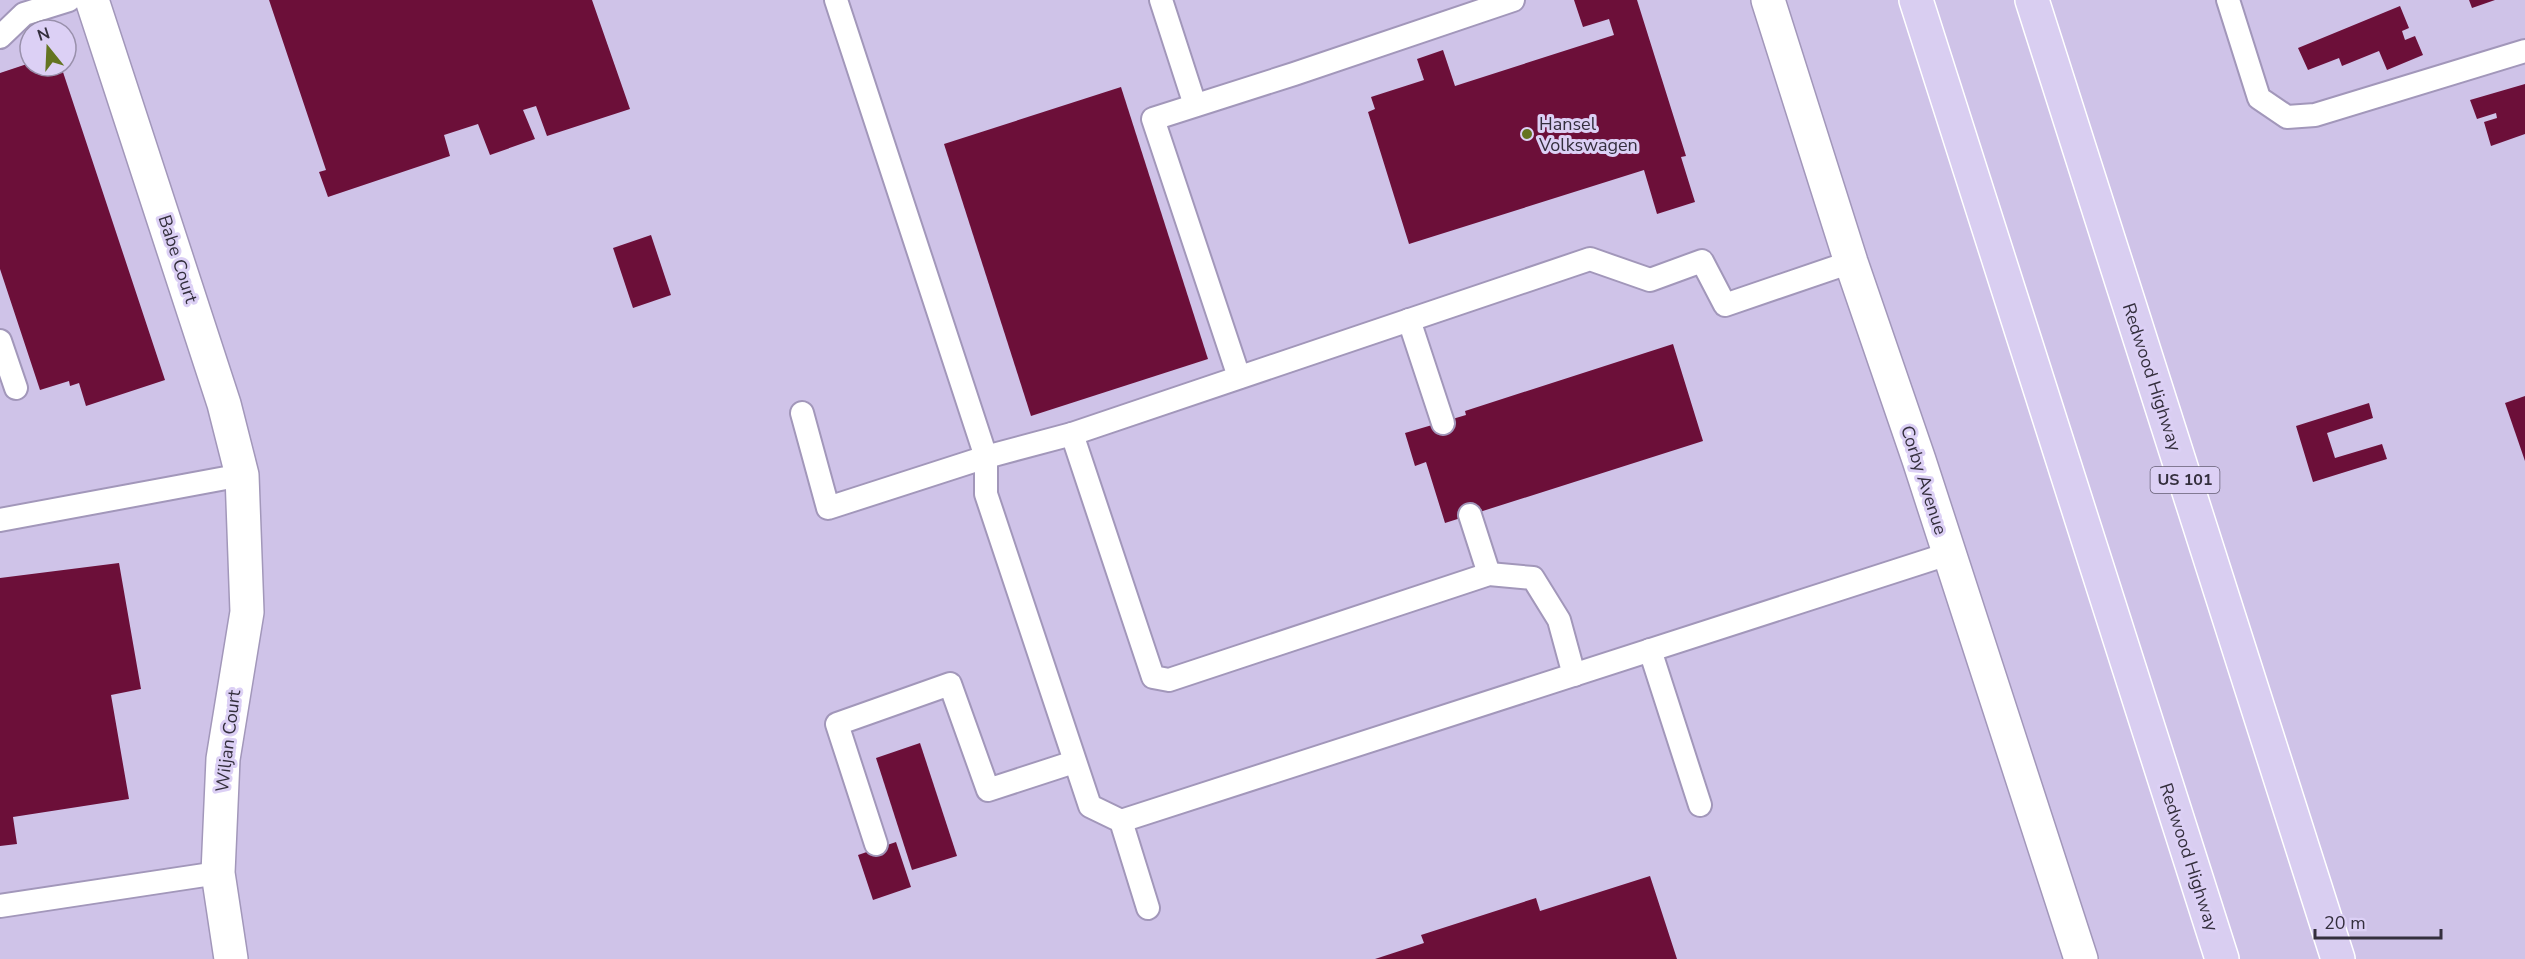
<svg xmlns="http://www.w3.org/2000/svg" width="2525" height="959" viewBox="0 0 2525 959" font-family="'Nunito Sans',sans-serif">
<rect width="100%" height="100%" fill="#cfc3e8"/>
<g fill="#6c0f39">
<path d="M269 0H592L630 109 547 136 536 106 523 110 535 139 490 155 478 124 444 135 450 156 328 197 319 172 326 170Z"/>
<path d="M1574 0H1637L1686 156 1681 157 1695 202 1657 214 1644 170 1409 244 1368 112 1375 109 1371 97 1424 80 1417 59 1443 50 1455 86 1614 35 1609 19 1583 27Z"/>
<path d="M2469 0H2495L2472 8Z"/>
<path d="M2400 6 2409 28 2402 31 2405 40 2415 36 2423 55 2387 70 2379 51 2342 66 2339 58 2308 70 2298 48Z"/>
<path d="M30 63V66H61L165 380 86 406 79 383 70 386 69 381 40 390 0 269V73Z"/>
<path d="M2525 84V134L2491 146 2484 122 2497 118 2496 113 2477 119 2470 100Z"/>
<path d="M1121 87 1208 359 1031 416 944 144Z"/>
<path d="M651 235 671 295 633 308 613 248Z"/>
<path d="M1673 344 1703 441 1445 523 1426 462 1415 466 1405 433 1466 415 1465 411Z"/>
<path d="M2525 396V461L2505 403Z"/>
<path d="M2369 403 2373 418 2327 433 2335 458 2382 444 2387 459 2313 482 2296 426Z"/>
<path d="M119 563 141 689 111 695 129 799 13 817 17 844 0 846V578Z"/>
<path d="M920 743 957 856 912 870 876 758Z"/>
<path d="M896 842 911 887 873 900 858 855Z"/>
<path d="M1650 876 1677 959H1375L1424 943 1421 935 1536 898 1540 911Z"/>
</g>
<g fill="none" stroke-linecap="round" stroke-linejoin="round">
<g stroke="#a297ba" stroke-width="26">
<g id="lane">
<path d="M836 0 986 457V494L1090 806 1121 821 1148 908"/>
<path d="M1161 0 1195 105"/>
<path d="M2228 0 2259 98 2287 117 2315 115 2525 51"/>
<path d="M0 37 24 14 69 0"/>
<path d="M1409 320 1443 423"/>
<path d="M0 341 16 388"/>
<path d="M1239 377 1153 119 1294 74 1513 0"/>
<path d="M802 413 828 508 986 457 1072 434"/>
<path d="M1470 515 1489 574"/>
<path d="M0 520 242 475"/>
<path d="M1650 650 1700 805"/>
<path d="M1574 675 1559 620 1533 578 1489 574 1169 680 1153 677 1072 434 1590 259 1650 280 1702 261 1725 305 1851 262"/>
<path d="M1121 821 1948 554"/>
<path d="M876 844 837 724 950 684 988 790 1074 762"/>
<path d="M0 906 218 873"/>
</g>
</g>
<g stroke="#a297ba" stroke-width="36">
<path id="street" d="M92 0 224 404 242 475 247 612 223 759 218 873 231 959"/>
</g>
<g stroke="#a297ba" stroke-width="36">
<path id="secondary" d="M1768 0 1851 262 1919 460 2081 959"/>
</g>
<g stroke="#fff" stroke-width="36">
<g id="highway">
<path d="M1916 0 2222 959"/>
<path d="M2032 0 2338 959"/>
</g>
</g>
<use href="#lane" stroke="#fff" stroke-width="22"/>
<use href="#street" stroke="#fff" stroke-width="33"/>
<use href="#secondary" stroke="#fff" stroke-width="33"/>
<use href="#highway" stroke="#d9cef1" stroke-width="33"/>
</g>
<circle fill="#647421" stroke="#dcd0f5" stroke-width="2" cx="1527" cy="134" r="6"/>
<g text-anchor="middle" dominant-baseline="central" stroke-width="6" stroke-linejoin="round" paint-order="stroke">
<rect fill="#dcd0f5" stroke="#665f74" stroke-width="1.5" x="2150.5" y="467" width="69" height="26" rx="4.5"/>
<g font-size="16" font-weight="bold" fill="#342f3d">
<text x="2185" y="480">US 101</text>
</g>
<g font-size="18" fill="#342f3d" stroke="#dcd0f5" text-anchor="start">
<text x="1539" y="124">Hansel<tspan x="1539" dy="21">Volkswagen</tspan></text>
</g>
<g font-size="18" fill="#342f3d" stroke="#dcd0f5">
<text transform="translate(178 259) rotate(72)">Babe Court</text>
<text transform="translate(2152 377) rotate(72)">Redwood Highway</text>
<text transform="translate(1924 480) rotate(72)">Corby Avenue</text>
<text transform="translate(228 741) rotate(-83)">Wiljan Court</text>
<text transform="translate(2189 857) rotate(72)">Redwood Highway</text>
</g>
</g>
<g transform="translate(48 48) rotate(342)"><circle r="28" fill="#dcd0f5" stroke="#9990ab" stroke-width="1.5"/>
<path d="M0-4.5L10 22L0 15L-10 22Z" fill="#647421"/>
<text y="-9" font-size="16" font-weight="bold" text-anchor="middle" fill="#342f3d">N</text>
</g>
<path d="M2315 929v9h126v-9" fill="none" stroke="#342f3d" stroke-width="3"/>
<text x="2324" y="929" font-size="18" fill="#342f3d" stroke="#dcd0f5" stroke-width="4.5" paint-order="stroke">20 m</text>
</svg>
